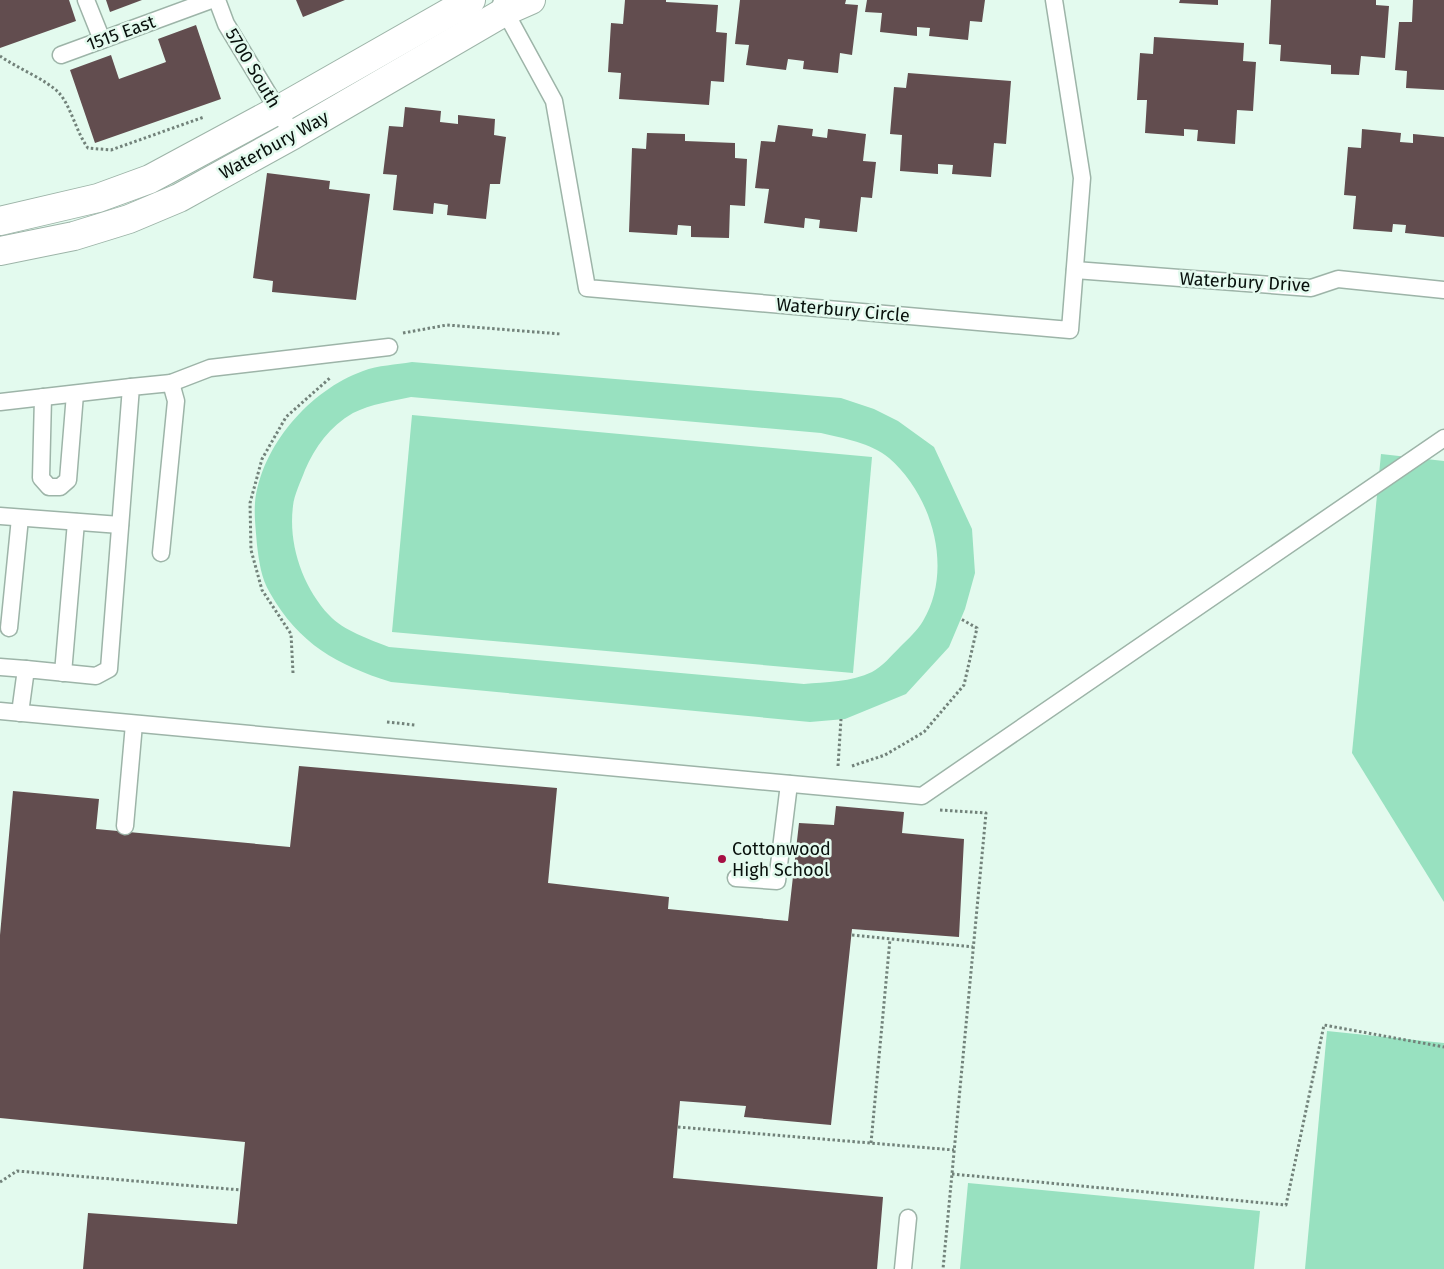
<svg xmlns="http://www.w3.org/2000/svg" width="1444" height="1269" viewBox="0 0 1444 1269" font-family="'Fira Sans',sans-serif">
<rect width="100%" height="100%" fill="#e3faee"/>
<g fill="#98e1c0" fill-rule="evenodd">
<path d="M412 362 841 398 874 409 898 421 934 447 972 529 975 573 965 609 949 647 906 694 845 719 810 722 391 682C337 665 299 644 270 593 261 578 259 561 257 545 256 532 254 517 255 503 261 446 310 390 363 371 378 365 396 365 412 362ZM411 397 821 433C843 438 871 443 889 458 932 495 954 569 923 621 917 631 908 639 900 647 892 655 882 667 872 672 852 682 825 682 804 684L389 647C369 639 344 631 329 615 303 587 288 545 293 506 294 495 301 481 305 470 315 447 330 426 353 413 371 404 392 401 411 397Z"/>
<path d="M412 415 872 457 853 673 392 632Z"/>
<path d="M1381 454 1444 461V902L1352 753Z"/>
<path d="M1327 1031 1444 1043V1269H1305Z"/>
<path d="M968 1183 1260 1211 1254 1269H960Z"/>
</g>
<g fill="#624d4f">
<path d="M0 0H69L76 21 0 48Z"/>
<path d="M106 0H142L110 12Z"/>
<path d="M296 0H345L303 17Z"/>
<path d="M625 0H666V2L718 5 716 32 727 33 724 82 711 81 709 105 619 99 621 73 608 72 611 23 623 24Z"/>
<path d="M740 0H846L845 4 858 5 852 55 840 53 838 73 803 69 804 61 788 59 786 70 746 65 749 45 735 44Z"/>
<path d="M867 0H985L982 22 970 21 968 40 929 36 930 28 917 27V36L880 32 882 13 865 12Z"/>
<path d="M1180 0H1218V5L1179 3Z"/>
<path d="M1271 0H1376V5L1389 6 1385 58 1361 56 1359 75 1331 74V65L1280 61 1281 45 1269 44Z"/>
<path d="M1413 0H1444V90L1406 88 1407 71 1395 70 1399 22H1412Z"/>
<path d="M196 25 221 99 95 143 70 70 111 55 119 79 166 62 158 39Z"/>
<path d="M1154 37 1244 43 1243 61 1256 62 1253 111 1237 110 1235 144 1197 141 1198 130 1184 129V136L1145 133 1147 100H1137L1140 53 1153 54Z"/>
<path d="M908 73 1011 81 1006 144 994 143 991 177 952 174 953 165 938 164V174L900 171 902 135 890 134 894 87 906 88Z"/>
<path d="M405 107 441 111 440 122 458 124V115L495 119 494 135 506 137 500 184H490L486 219 447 215 448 205 434 203 433 214 393 210 397 175 383 174 389 126 403 127Z"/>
<path d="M778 125 813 129 812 136 827 138 828 129 866 134 863 161 876 162 872 198 861 197 857 232 819 228 820 220 805 218 804 228 764 223 769 189 755 188 761 141 775 142Z"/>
<path d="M1362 129 1401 133 1400 142 1413 143V134L1444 137V237L1405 233 1406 225 1393 224 1392 232 1353 229 1356 196 1344 195 1348 147 1361 148Z"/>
<path d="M647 133 685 134V141L735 143V158L747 159 745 206 730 205 729 238 691 237V226L678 225 677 235 629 232 632 148 646 149Z"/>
<path d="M267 173 330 181 329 189 370 194 356 300 272 292 273 281 253 278Z"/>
<path d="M299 766 557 788 548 883 669 897 668 909 788 921 799 823 834 825 836 806 904 812 902 833 964 839 959 937 852 929 831 1125 744 1117 746 1106 680 1101 673 1178 883 1197 877 1269H83L88 1213 237 1224 245 1142 0 1118V935L13 791 99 799 96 829 290 847Z"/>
</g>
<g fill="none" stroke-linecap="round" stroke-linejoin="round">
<g stroke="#9db4a8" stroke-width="19">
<g id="lane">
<path d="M86 0 102 40"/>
<path d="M217 0 226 24 293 135"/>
<path d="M501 4 554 101 587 288 1070 330 1082 178 1054 0"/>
<path d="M61 55 211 0"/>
<path d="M1075 270 1311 288 1338 279 1444 290"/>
<path d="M171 383 210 368 389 347"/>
<path d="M43 397 41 478 49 487H60L68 480 75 394"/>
<path d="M0 402 131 387"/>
<path d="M0 516 120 525"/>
<path d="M9 628 20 518"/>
<path d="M0 667 26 669"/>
<path d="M63 673 76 522"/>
<path d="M0 711 922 796 1444 438"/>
<path d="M20 713 26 669 96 676 109 669 131 387 171 383 176 401 161 553"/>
<path d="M125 826 134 724"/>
<path d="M736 878 777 881 789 784"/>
<path d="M903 1269 908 1218"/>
</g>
</g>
<g stroke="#9db4a8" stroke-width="30">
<g id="street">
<path d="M0 221 98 198 150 179 278 110 471 0"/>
<path d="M0 251 74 236 129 219 179 198 293 135 506 11 531 0"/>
</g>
</g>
<g stroke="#72827a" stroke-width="3" stroke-dasharray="2.5 2.5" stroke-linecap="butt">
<path d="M0 56C17 68 47 80 59 93 71 106 76 132 88 148L111 150 204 117"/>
<path d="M403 333 447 325 561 334"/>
<path d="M293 673 291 634 262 590 251 550 250 503 262 459 286 417 331 377"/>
<path d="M387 722 415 725"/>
<path d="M838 766 841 719"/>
<path d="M852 766 885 755 924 732 964 685 977 628 961 619"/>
<path d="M940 810 986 813 943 1269"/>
<path d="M852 935 973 947"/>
<path d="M678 1127 954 1150"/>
<path d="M871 1143 890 939"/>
<path d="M952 1174 1286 1205 1324 1025 1444 1047"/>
<path d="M0 1182 17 1171 241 1190"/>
</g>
<use href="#lane" stroke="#fff" stroke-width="16"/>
<use href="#street" stroke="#fff" stroke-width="28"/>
</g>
<circle fill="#a60f43" stroke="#e3faee" stroke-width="2" cx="722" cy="859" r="5"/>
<g text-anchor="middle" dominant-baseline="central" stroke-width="5" stroke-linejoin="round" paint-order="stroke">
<g font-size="18" fill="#08100c" stroke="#e3faee">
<text transform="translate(121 33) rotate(-20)">1515 East</text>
<text transform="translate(253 68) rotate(59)">5700 South</text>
<text transform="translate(274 145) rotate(-29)">Waterbury Way</text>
<text transform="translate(1245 282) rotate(3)">Waterbury Drive</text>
<text transform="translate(843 310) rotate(5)">Waterbury Circle</text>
</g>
<g font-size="18" fill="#08100c" stroke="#e3faee" text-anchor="start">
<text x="732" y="849">Cottonwood<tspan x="732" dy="21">High School</tspan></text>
</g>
</g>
</svg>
